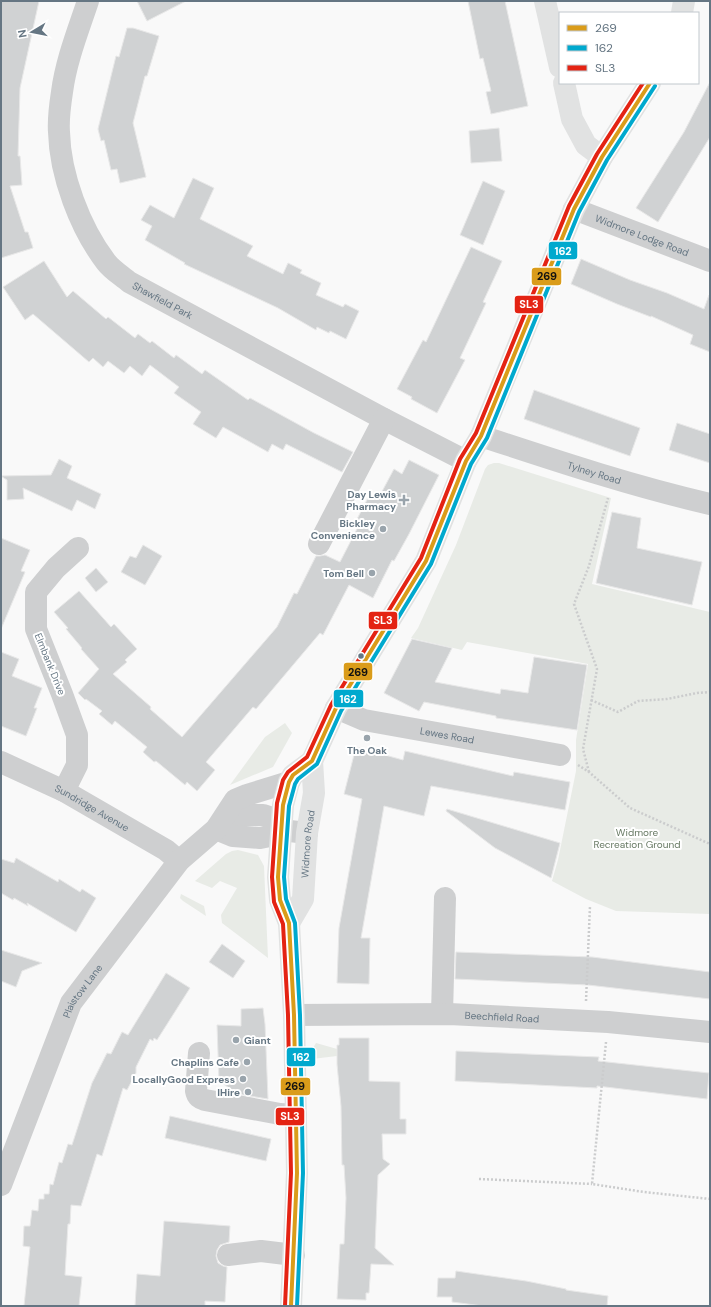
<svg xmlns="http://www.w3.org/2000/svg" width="711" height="1307" viewBox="0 0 711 1307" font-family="'DM Sans',sans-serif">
<rect width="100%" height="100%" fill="#f9f9f9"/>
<g fill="#e8ebe6">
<path d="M494 463H499L611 498 592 584 710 612V914L616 911 586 899 552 881 558 860 576 771V740L588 664 467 642 462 650 411 638 418 628 456 545 485 469 488 465Z"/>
<path d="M285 723 292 733 273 767 230 785 265 737Z"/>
<path d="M238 850 258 855 264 866 268 958 222 923 221 915 237 888 220 881 212 888 195 881 226 854 232 851Z"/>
<path d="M181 894 204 906 206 916 183 901 180 898Z"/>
<path d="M316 1043 337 1049V1056L312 1059 313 1048Z"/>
</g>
<g fill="#d0d2d3" stroke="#e8e8e8">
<path d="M1 1H39L20 88 18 156H20L22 185 10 186 25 232H28L33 248 1 258Z"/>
<path d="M137 1H186L147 21Z"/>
<path d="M468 1H505L528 106 491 114 486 92 491 91 483 58 480 59Z"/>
<path d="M127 28H133L159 36 147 76H145L133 123 146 177 120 183 117 169 111 170 104 140 101 141 98 129 116 56 119 57Z"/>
<path d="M710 82V137L658 222 636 208 684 132Z"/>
<path d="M499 128 502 161 471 163 469 131Z"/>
<path d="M193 178 214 188 200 219 253 246 247 256 283 274 288 263 302 270 300 273 321 283 316 295 343 307 345 304 359 311 346 339 330 331 329 333 317 327 316 330 278 308 184 264 185 263 145 240 152 226 141 220 150 205 174 218Z"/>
<path d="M483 181 505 191 483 245 460 235Z"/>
<path d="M471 247 502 261 483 302 486 303 460 358 465 360 437 413 411 399 412 397 397 389 423 340 426 342Z"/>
<path d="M581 259 630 280 667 293 704 309 709 295H710V352L690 344 693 335 651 316V317L617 304 571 284Z"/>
<path d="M44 261 67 297 73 291 106 319 108 317 135 338 138 334 150 343 152 341 174 358 176 355 202 374 205 370 248 400 250 398 314 433 353 452 342 472 286 444 283 450 272 444 268 452 223 427 216 438 193 424 201 412 174 393 179 387 150 365 142 376 130 366 124 373 108 361 103 367 93 358 89 362 33 314 25 320 3 287Z"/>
<path d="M534 390 640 428 630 456 524 419Z"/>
<path d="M677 423 710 434V463L669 450Z"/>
<path d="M59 459 72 466 67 478 101 494 95 509 77 500 72 511 23 488 24 499 7 500V480L1 476 51 475Z"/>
<path d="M409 460 439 475 409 534 394 561 392 560 373 598 349 585 323 635 320 633 261 703 256 709 253 707 206 762 215 770 197 791 187 782 185 785 156 761 154 762 143 752 147 747 115 721 112 725 99 714 102 711 86 699 85 700 78 693 99 669 81 649 82 648 66 629 68 628 54 612 79 591 111 627 114 624 137 649 125 660 127 662 113 674 151 707 150 709 182 737 277 627 294 593 297 594 316 556H320L325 555 340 562 359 525 355 523 370 494 378 499 394 469 402 474Z"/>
<path d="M612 512 641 518 637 548 702 562 692 605 596 583Z"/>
<path d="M1 538 30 550 21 571 25 572 1 629Z"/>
<path d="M143 545 162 556 145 585 121 572 130 556 136 558Z"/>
<path d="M96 568 108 582 96 592 85 578Z"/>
<path d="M412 639 452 648 435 682 500 694 501 689 528 693 534 657 587 665 577 730 496 718V716L424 702 419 711 384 693Z"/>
<path d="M1 652 19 659 12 676 42 688 34 708H37L26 736 1 726Z"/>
<path d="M356 747 403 760 405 751 513 776 514 772 570 782 565 810 431 786 424 816 384 806 361 938H370L369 984 337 983 339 928 362 799 344 794Z"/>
<path d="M447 809 560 843 551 878 495 848 446 811Z"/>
<path d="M16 858 58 882 59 879 80 892 82 889 96 898 76 932 27 903 28 906 14 898 13 900 1 893V859L14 863Z"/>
<path d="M222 944 245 961 233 978 209 962Z"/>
<path d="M1 950 42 963 22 971 16 987 1 981Z"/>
<path d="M456 952 592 957 710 972V999L588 985 455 979Z"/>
<path d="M166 973 190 988 157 1040 154 1038 153 1041 150 1039 136 1067V1073L127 1090 123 1088 102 1156 97 1154 81 1206 71 1205 70 1224H68L65 1275 82 1277 79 1306H24L30 1247 23 1246 24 1226H30L32 1210 38 1211 39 1199H44V1194H49L50 1184 53 1185 59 1162 62 1163 68 1144 72 1145 92 1083 107 1053 111 1054 122 1032 128 1035Z"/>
<path d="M263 1008 265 1024 268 1099 238 1094 219 1081 217 1025 241 1026V1009Z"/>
<path d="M339 1038H369V1081L400 1082V1119H406V1134H382L383 1159 390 1164 378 1175 375 1248 394 1265 371 1264 369 1293H366V1300L337 1299 340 1244H344L346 1198 344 1165H342L341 1106 337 1064V1045H339Z"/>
<path d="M456 1051 599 1057 598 1061 709 1073 707 1099 597 1086V1088L455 1081Z"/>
<path d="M170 1116 271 1139 266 1161 165 1138Z"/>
<path d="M164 1221 230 1226 229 1242 220 1245 217 1250 216 1256 218 1263 223 1266 227 1267 225 1302 205 1301V1306H135L137 1274 160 1276Z"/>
<path d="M456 1271 526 1281 566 1289V1290L608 1296 607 1306H483L452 1302V1297H437L438 1278H455Z"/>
</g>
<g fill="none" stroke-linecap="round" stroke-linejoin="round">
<g stroke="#cbcccd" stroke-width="2.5" stroke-dasharray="2 2" stroke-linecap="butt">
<path d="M591 700 618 712 638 701 667 699 697 693 710 692"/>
<path d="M578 765 589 772 630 808 710 844"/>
<path d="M589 772 583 749 597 669 574 604 589 566 608 498"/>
<path d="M586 1001 590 906"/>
<path d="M606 1042 592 1184 644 1192 710 1199"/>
<path d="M479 1179 592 1184"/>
</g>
<g stroke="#cecfd0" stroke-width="22">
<path id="s1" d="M88 1C78 31 66 61 62 92 60 105 58 119 59 132 60 175 80 228 106 262 112 270 122 276 129 282L384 419 466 461"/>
<path id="s2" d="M574 209 710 261"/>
<path id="s3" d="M481 436C557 461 632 486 710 504"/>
<path d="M319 544 384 419"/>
<path id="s4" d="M336 708 364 720 560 755"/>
<path id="s5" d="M1 762 64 791 166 850 179 861"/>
<path d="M64 791 77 765V735L62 694 36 629V592L56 568 78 548"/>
<path d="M227 815H263L269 817 281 830"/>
<path d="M216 829 233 836 260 838 270 836 281 830 307 833"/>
<path d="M442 1014 445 898"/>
<path id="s6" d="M294 1015 449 1014 608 1022 710 1032"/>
<path d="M199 1053 196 1091C197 1097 200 1098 205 1100L280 1114 296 1115"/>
<path id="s7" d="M1 1185 71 1003 179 861 216 829 235 800 247 795 289 782"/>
<path d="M228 1255 261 1251 294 1255"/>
</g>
<g stroke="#e1e2e2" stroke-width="22">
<path d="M545 1 560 67"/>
<path d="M682 13 684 1"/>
<path d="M564 83 572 119 586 145 602 157"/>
<path id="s8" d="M289 923 303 899 307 833 314 793 312 761"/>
<path d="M291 1306 297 1173 294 1015 289 923 280 900 278 877 283 805 289 782 293 775 312 761 336 708 426 561 466 461 481 436 574 209 602 157 650 83"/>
</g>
<g stroke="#fff" stroke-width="7">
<path id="bus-1" d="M291 1306 297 1173 294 1015 289 923 280 900 278 877 283 805 289 782 293 775 312 761 336 708 426 561 466 461 481 436 574 209 602 157 650 83"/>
</g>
<g stroke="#fff" stroke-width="7">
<path id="bus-2" d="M297 1306 303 1173 300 1015 295 923 286 899 284 877 289 806 295 784 298 779 317 764 341 711 431 564 471 464 487 438 579 212 607 160 655 86"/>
</g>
<g stroke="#fff" stroke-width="7">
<path id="bus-3" d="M285 1306 291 1173 288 1015 283 924 274 902 272 877 277 803 283 780 288 772 307 757 331 705 421 558 460 459 476 433 569 206 597 154 643 83"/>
</g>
<use href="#bus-1" stroke="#da9c1a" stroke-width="4"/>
<use href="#bus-2" stroke="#00a9ce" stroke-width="4"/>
<use href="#bus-3" stroke="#e42313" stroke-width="4"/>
</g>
<g fill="#99a4ac" stroke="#fff" stroke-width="1.5">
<path d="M402 494h4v4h4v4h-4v4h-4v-4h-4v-4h4z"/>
<circle cx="383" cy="529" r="4"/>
<circle cx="372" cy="573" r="4"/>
<circle cx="367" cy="738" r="4"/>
<circle cx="236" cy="1040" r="4"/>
<circle cx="247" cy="1062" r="4"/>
<circle cx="243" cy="1079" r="4"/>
<circle cx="248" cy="1092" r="4"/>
</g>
<circle fill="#657683" stroke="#fff" stroke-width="1.5" cx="361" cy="656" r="3.5"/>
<g text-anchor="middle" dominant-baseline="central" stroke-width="4" stroke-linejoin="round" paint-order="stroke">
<g font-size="10" fill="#657683" stroke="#fff">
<text stroke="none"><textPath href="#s2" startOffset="73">Widmore Lodge Road</textPath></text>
<text stroke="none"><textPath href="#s1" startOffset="344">Shawfield Park</textPath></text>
<text stroke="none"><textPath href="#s3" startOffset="119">Tylney Road</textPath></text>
<text transform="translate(50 664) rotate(68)">Elmbank Drive</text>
<text stroke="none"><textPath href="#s4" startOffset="115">Lewes Road</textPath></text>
<text stroke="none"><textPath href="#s5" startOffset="102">Sundridge Avenue</textPath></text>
<text stroke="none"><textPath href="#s8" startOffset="83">Widmore Road</textPath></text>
<text stroke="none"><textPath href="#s7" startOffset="211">Plaistow Lane</textPath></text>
<text stroke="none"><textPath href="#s6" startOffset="208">Beechfield Road</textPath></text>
</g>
<g font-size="10" font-weight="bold" fill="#657683" stroke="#fff" text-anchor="end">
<text x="396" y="494">Day Lewis<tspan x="396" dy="12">Pharmacy</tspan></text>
<text x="375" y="523">Bickley<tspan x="375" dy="12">Convenience</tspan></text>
<text x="364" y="573">Tom Bell</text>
<text x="367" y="750" text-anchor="middle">The Oak</text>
<text x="244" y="1040" text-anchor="start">Giant</text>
<text x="239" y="1062">Chaplins Cafe</text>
<text x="235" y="1079">LocallyGood Express</text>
<text x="240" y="1092">IHire</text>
</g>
<g font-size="10" fill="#687a64" stroke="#fff">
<text x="637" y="832">Widmore<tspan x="637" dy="12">Recreation Ground</tspan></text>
</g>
</g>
<g stroke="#fff" stroke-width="1.5">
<rect x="548" y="241" width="30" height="19" rx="4" fill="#00a9ce"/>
<rect x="531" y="267" width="31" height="19" rx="4" fill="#da9c1a"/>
<rect x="514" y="295" width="30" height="19" rx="4" fill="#e42313"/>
<rect x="368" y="611" width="30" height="19" rx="4" fill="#e42313"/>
<rect x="343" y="662" width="30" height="19" rx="4" fill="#da9c1a"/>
<rect x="333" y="689" width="31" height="19" rx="4" fill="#00a9ce"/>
<rect x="286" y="1047" width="30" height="20" rx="4" fill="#00a9ce"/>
<rect x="280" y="1077" width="31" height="19" rx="4" fill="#da9c1a"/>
<rect x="275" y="1107" width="30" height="19" rx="4" fill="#e42313"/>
</g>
<g font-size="11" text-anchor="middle" font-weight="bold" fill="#fff">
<text x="563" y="255">162</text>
<text x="529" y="308">SL3</text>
<text x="383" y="624">SL3</text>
<text x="348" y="703">162</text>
<text x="301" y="1061">162</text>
<text x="290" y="1120">SL3</text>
</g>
<g font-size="11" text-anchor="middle" font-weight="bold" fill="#111">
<text x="547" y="280">269</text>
<text x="358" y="676">269</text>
<text x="295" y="1090">269</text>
</g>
<rect width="711" height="1307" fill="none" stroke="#657683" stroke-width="4"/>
<rect x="559" y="12" width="140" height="72" fill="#ffffff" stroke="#c1c8cd"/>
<rect x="567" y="25" width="20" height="6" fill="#da9c1a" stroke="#c1c8cd"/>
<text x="595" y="32" font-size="12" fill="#657683">269</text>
<rect x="567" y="45" width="20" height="6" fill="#00a9ce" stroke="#c1c8cd"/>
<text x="595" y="52" font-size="12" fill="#657683">162</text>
<rect x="567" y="65" width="20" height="6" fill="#e42313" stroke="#c1c8cd"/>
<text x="595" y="72" font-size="12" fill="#657683">SL3</text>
<g transform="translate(32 32) rotate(260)" stroke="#ffffff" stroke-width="3" paint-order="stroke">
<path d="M0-3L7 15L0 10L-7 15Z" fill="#657683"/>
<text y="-6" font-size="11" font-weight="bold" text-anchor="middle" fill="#657683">N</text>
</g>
</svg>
